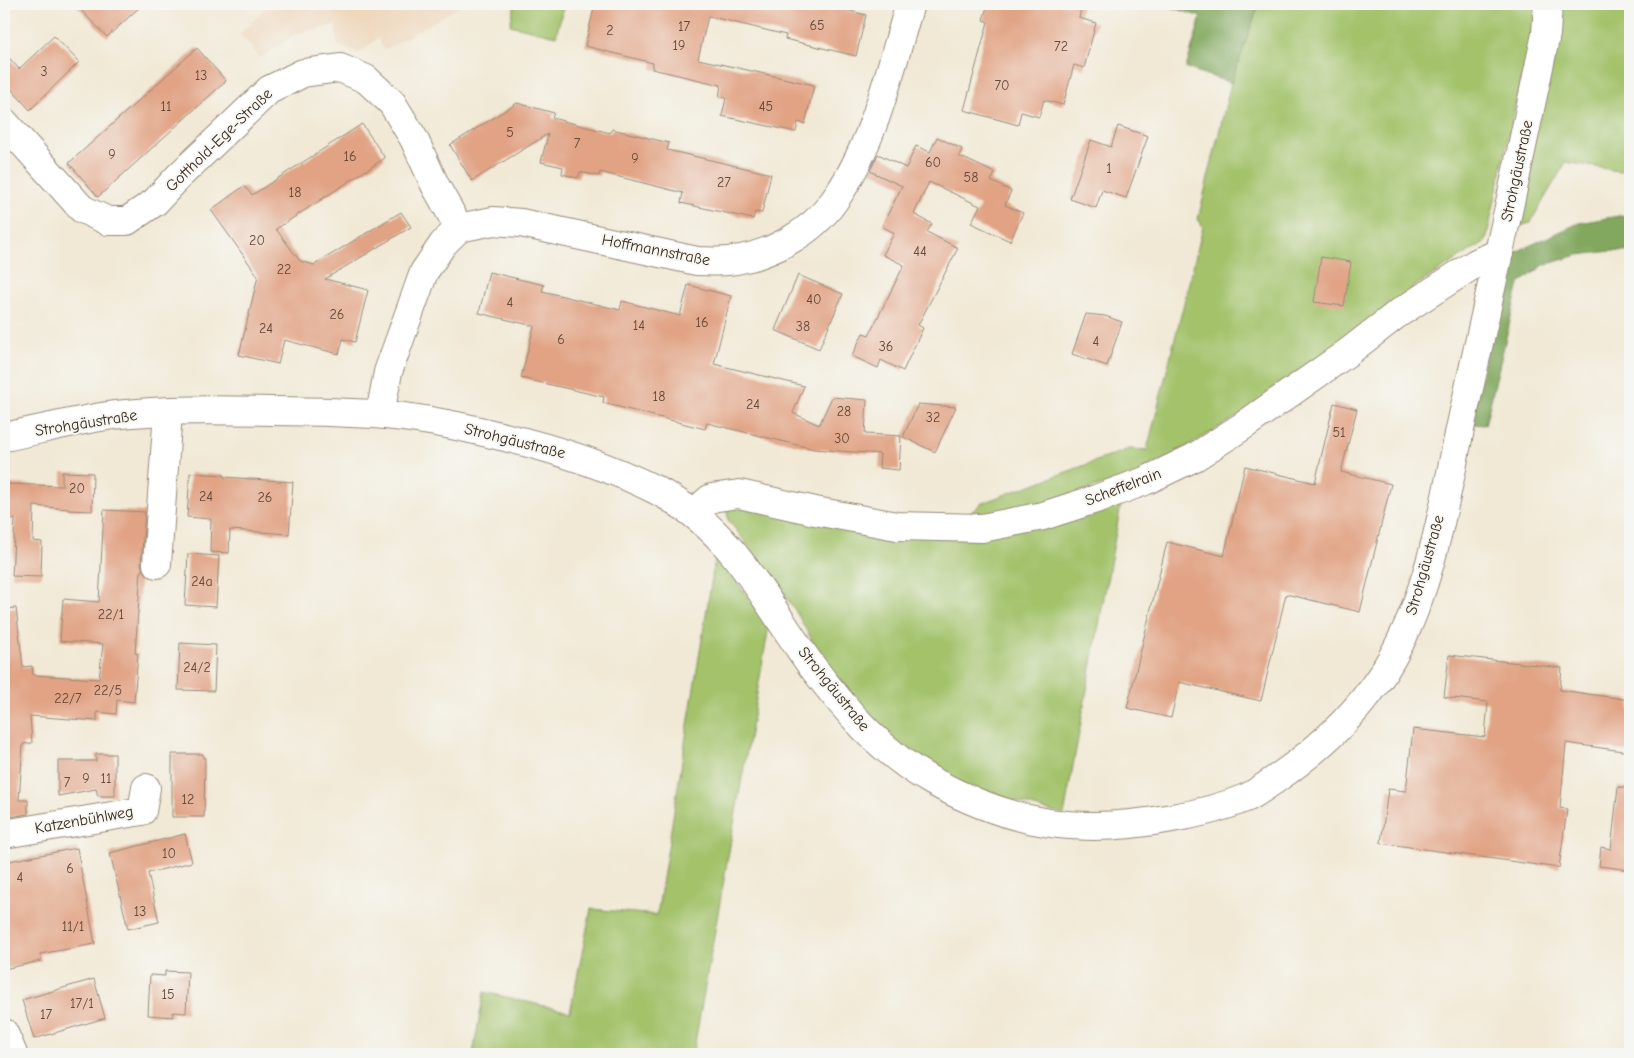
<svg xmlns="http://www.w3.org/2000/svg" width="1634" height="1058" viewBox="0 0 1634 1058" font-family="'Comic Neue',sans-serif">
<rect width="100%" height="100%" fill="#f6f6f2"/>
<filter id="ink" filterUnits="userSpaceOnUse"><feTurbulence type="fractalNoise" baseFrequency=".02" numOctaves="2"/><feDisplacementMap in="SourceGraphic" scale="10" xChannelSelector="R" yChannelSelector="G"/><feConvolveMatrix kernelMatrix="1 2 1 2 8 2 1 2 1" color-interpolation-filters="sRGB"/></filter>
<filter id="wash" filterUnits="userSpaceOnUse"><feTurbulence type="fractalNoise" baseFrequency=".0096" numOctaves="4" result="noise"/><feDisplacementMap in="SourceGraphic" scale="20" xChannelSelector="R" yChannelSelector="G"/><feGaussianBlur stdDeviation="1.12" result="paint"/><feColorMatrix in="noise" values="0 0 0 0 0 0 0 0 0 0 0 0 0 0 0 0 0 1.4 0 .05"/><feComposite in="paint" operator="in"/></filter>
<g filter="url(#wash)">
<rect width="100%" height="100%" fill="#f1e9d5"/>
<path fill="#eed7bb" d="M269 4H464L384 50 378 38 359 53 338 45 335 25 295 34 261 58 240 34Z"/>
<g fill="#a3c26a" stroke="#6f7644">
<path d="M515 4H564L556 36 510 25Z"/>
<path d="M1259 4H1536L1535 15 1486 241 1420 283 1253 407 1144 473 974 523 969 514 982 503 1129 449 1147 450 1203 227 1198 219 1231 83Z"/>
<path d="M1556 4H1630V169L1618 171 1566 162 1530 223 1513 228Z"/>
<path d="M1122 499 1064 815 972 790 915 757 876 728 832 676 795 610 767 570 729 521 726 508 738 502 916 534Z"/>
<path d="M716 553 769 626 693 1054H473L484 992 570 1012 591 909 657 915Z"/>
</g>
<g fill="#82a85e" stroke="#5e693e">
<path d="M1162 4H1259L1231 83 1186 68 1201 17Z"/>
<path d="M1630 214V252L1611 251 1578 255 1544 265 1519 284 1485 425 1471 424 1507 256 1579 223Z"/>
</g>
<g id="blocks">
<g fill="#e1a384">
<path d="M75 4H143L107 37Z"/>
<path d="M595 4H827V5L866 15 856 56 785 39 786 35 708 16 698 59 814 85 805 124 798 122 796 132 722 116 726 98 719 97 721 85 652 69 653 63 585 46Z"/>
<path d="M988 4H1082L1079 18 1096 23 1084 68 1074 65 1063 105 1044 100 1039 117 1021 112 1018 125 964 110 988 22 983 20Z"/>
<path d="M54 36 79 62 30 110 4 81V52L19 69Z"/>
<path d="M197 48 226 81 98 197 69 163Z"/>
<path d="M517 103 554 113 552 118 610 133 612 129 669 143 667 150 771 174 762 213 755 212 753 219 681 203 683 193 600 172 599 176 580 172 578 178 562 174 563 167 541 162 548 134 472 181 450 145Z"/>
<path d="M362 124 385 158 276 229 300 261 314 265 401 212 411 227 325 279 368 290 355 342 343 339 339 354 284 340 278 364 239 355 258 276 211 210 244 186 252 195Z"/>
<path d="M1118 126 1148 136 1126 198 1102 190 1096 208 1070 199 1091 140 1111 147Z"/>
<path d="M937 137 962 149 959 156 995 173 991 181 1011 191 1005 205 1023 213 1010 241 971 223 980 206 929 182 914 214 932 224 927 232 958 248 918 325 923 328 903 371 881 360 878 368 852 356 863 333 869 335 904 265 883 255 894 233 882 226 902 186 870 171 878 154 906 168 916 146 930 152Z"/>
<path d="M1321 257 1351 262 1344 306 1314 302Z"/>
<path d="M489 272 544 285 542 291 620 310 622 301 680 316 688 285 731 296 714 364 804 386 793 413 819 425 832 397 867 400 865 434 901 436 899 470 879 468 880 454 814 449 707 423 705 429 603 403 604 397 521 378 534 326 479 313Z"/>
<path d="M798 275 843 294 819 349 775 330Z"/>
<path d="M1086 314 1105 316 1122 322 1107 366 1072 354Z"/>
<path d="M1334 403 1357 409 1341 472 1391 484 1360 612 1286 594 1261 701 1179 682 1171 718 1127 708 1167 542 1224 556 1245 466 1315 483Z"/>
<path d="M918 404 956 407 935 452 903 437Z"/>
<path d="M62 472 93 473 92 511 68 510 69 509 34 506 33 541 42 542 41 577 12 576 15 519H4V484L62 486Z"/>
<path d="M190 473 224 475V477L293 482 289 534 230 530 229 553 210 552 211 519 187 517Z"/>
<path d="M104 510 145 512 141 563 143 570H141L135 653 138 654 134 702 117 700 116 714 97 712V721L30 716 32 743 23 744 19 800H28V814L4 818V609L16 608 23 667 32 666 33 675 99 679 103 644 60 641 63 599 99 602Z"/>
<path d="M188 554 219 556 216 607 185 605Z"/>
<path d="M180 643 216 645 214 691 178 690Z"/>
<path d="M1449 655 1562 668 1560 690 1630 700V752L1566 743 1560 808 1567 809 1559 868 1381 843 1388 789 1406 791 1413 729 1485 737 1488 702 1444 697Z"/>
<path d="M96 754H115V796H98L96 789 58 796V761H96Z"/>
<path d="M172 754H203V758L205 757 204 817H172Z"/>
<path d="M1618 787 1630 788V870L1599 866 1601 847 1611 849Z"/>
<path d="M185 834 192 862 148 873 159 922 128 929 110 853Z"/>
<path d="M77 848 95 944 40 954 41 961 4 969V862Z"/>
<path d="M165 971 188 972 186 1013 173 1012V1017L148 1015 150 975 165 976Z"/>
<path d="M94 979 105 1018 34 1039 22 1000Z"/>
</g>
</g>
</g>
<g filter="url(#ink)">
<use href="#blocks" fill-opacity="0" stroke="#968a7a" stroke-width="1"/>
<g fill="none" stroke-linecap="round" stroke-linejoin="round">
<g stroke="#968a7a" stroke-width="30">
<g id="minor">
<path d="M4 122 82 209 108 221H127L155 202 180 175 269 90 303 73 340 68 366 79 392 103 414 139 435 185 459 228"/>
<path d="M459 228 493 221 521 223 697 261C707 261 718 262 728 261 767 257 811 234 834 201 874 145 890 69 910 4"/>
<path d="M380 414 388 372 424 272 443 244 459 228"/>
<path d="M694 513 711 498 739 494 815 511 897 526 982 528 1043 516 1096 499 1145 481 1195 457 1243 426 1347 353 1396 315 1476 263 1499 253"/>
<path d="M157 564 168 412"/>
<path d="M4 834 142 811 146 788"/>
<path d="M4 1033 13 1054"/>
</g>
</g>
<g stroke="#968a7a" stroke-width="30">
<path id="major" d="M4 437C40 430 77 420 114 415 167 409 220 410 272 411 306 411 340 412 374 414 415 417 456 425 496 435 552 448 604 464 656 490 733 529 763 599 811 665 844 709 883 754 932 781 1014 826 1081 835 1172 818 1197 814 1224 807 1248 797 1258 792 1267 785 1276 779 1322 747 1365 707 1392 658 1432 587 1445 498 1462 420 1491 291 1519 163 1546 34L1548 4"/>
</g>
<use href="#minor" stroke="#fff" stroke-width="28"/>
<use href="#major" stroke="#fff" stroke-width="28"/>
</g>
</g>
<g text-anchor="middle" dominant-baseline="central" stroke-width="4" stroke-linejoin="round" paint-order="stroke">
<g font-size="14" fill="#644838">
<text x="817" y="25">65</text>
<text x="684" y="26">17</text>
<text x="610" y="30">2</text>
<text x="679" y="45">19</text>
<text x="1061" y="46">72</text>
<text x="44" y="71">3</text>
<text x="201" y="75">13</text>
<text x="1002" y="85">70</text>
<text x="166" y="106">11</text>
<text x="766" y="106">45</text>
<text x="510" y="132">5</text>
<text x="577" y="143">7</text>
<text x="112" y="154">9</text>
<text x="350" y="156">16</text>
<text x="635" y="158">9</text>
<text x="933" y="162">60</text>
<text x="1109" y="168">1</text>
<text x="971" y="177">58</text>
<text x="724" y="182">27</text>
<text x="295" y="192">18</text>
<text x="257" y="240">20</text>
<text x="920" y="251">44</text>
<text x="284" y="269">22</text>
<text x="814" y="299">40</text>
<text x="510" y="302">4</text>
<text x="337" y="314">26</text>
<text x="702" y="322">16</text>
<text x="639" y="325">14</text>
<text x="803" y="326">38</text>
<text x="266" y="328">24</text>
<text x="561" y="339">6</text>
<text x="1096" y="341">4</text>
<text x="886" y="346">36</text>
<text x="659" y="396">18</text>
<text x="753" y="404">24</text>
<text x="844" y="411">28</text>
<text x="933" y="417">32</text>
<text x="1339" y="432">51</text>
<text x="842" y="438">30</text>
<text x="77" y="488">20</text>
<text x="206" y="496">24</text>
<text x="265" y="497">26</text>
<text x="202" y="581">24a</text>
<text x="111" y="614">22/1</text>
<text x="197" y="667">24/2</text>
<text x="108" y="690">22/5</text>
<text x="68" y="698">22/7</text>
<text x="86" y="778">9</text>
<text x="106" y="778">11</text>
<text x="67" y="782">7</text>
<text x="188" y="799">12</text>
<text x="169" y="853">10</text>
<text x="70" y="868">6</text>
<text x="20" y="877">4</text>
<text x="140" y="911">13</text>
<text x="73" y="926">11/1</text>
<text x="168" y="994">15</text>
<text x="82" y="1003">17/1</text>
<text x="46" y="1014">17</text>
</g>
<g font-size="16" fill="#3b2a1e" stroke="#f6f6f2">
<text transform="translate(219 140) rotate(-44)">Gotthold-Ege-Straße</text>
<text transform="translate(1517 171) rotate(-78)">Strohgäustraße</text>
<text transform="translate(656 250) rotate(11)">Hoffmannstraße</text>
<text transform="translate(86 423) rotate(-9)">Strohgäustraße</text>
<text transform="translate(515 441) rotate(14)">Strohgäustraße</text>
<text transform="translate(1123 487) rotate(-21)">Scheffelrain</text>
<text transform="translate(1425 565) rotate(-74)">Strohgäustraße</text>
<text transform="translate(834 689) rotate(51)">Strohgäustraße</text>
<text transform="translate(84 820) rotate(-10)">Katzenbühlweg</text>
</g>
</g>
<rect width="1634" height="1058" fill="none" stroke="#f6f6f2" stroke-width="20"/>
</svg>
